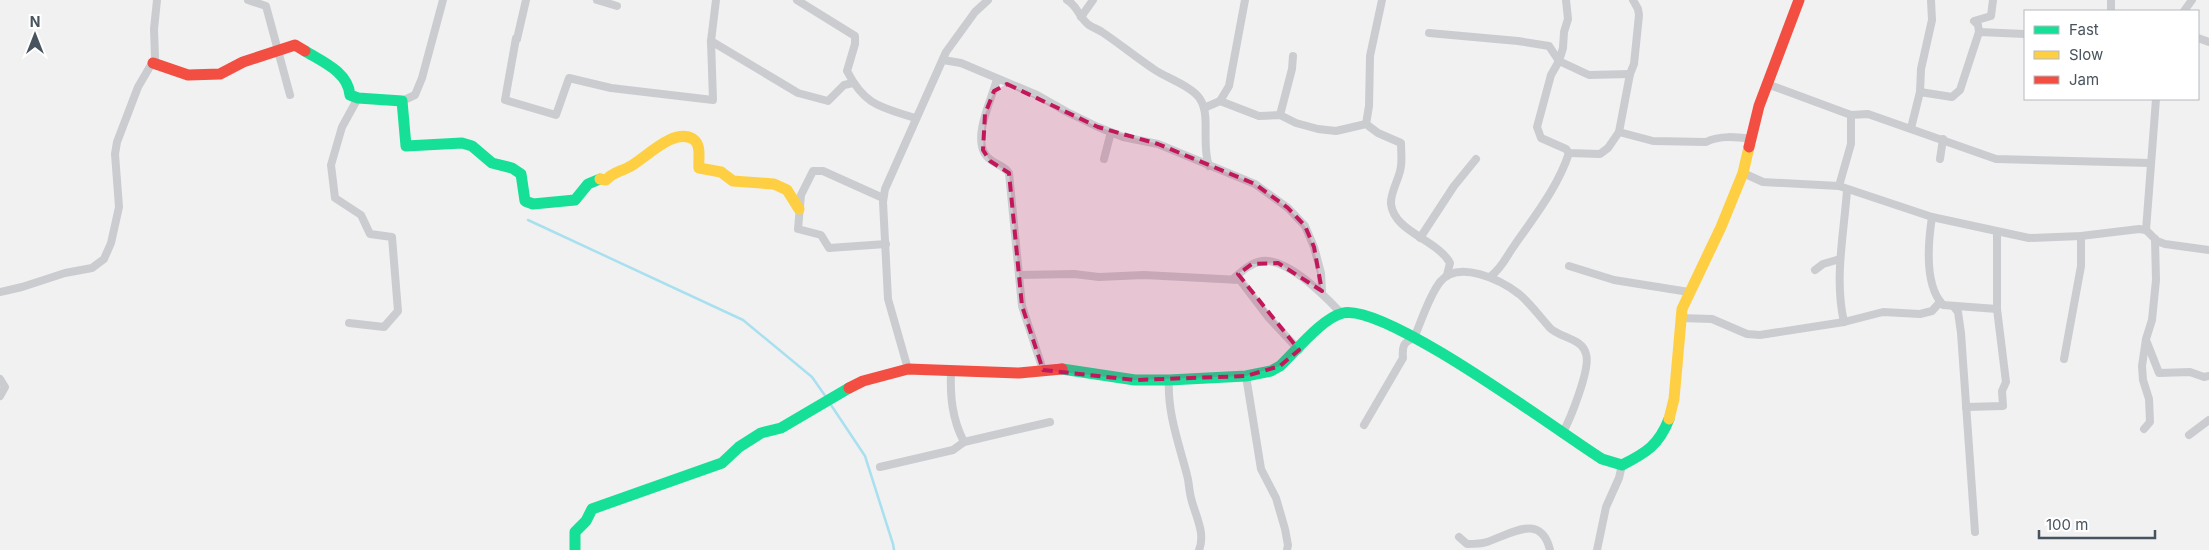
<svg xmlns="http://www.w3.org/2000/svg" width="2209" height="550" viewBox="0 0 2209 550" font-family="Inter,sans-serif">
<rect width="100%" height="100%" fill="#f1f1f1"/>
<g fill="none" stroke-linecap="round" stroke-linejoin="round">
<g stroke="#a9e0ef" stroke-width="2.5">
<path d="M528 220 743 320 812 377 826 397"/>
<path d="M829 402 865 456 893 544 894 550"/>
</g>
<g stroke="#cacccf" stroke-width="8">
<path d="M248 0 266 6 290 95"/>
<path d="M526 0 517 39 516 38 505 100 556 115 569 78 611 88 713 100 711 41 716 0"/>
<path d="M597 0 617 6"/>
<path d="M797 0 855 36V44L847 71C865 106 881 107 915 118"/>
<path d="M1067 0C1078 6 1079 18 1089 25 1093 28 1098 29 1102 32 1120 44 1137 58 1155 70 1167 78 1193 87 1200 99 1211 115 1201 145 1209 166"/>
<path d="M1566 0 1568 19 1564 32 1563 48 1559 61 1551 75 1537 127 1541 138 1566 149 1569 153 1600 154 1608 148 1619 132 1653 141 1706 142C1720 135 1736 137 1752 139"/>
<path d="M2111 0V11"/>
<path d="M2184 11 2192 0"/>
<path d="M1081 17 1093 0"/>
<path d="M1979 32 2025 34"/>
<path d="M1429 33 1518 41 1549 46 1559 61 1589 75 1630 74"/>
<path d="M2198 38 2209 42"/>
<path d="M711 41 798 93 828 101 844 85 853 83"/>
<path d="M943 60 961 63 1037 95 1067 112 1098 127 1123 137 1158 144 1255 184 1288 208 1305 226 1314 247 1321 273 1322 291"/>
<path d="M997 79C992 99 973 135 985 154 991 164 1003 164 1009 173L1022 306 1043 370"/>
<path d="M1767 84 1851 115 1868 114 1996 159 2151 163"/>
<path d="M1920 92 1952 97 1960 90 1979 32 1978 25 1974 21 1991 16 1993 0"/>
<path d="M402 101 415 95 422 78 443 0"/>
<path d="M1220 101 1259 116 1280 115 1296 123 1318 129 1336 131 1366 124 1378 133 1401 143C1401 150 1402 159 1401 166 1400 178 1390 192 1391 204 1394 232 1438 240 1450 263L1447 275"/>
<path d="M1204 108 1220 101 1229 86 1245 0"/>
<path d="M1280 115 1292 69 1293 56"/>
<path d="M1366 124 1369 106 1370 56 1382 0"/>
<path d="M1911 128 1920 92 1921 69 1932 20 1931 0"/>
<path d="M1619 132 1630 74 1634 64 1639 15 1638 9 1633 0"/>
<path d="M1104 159 1111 132"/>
<path d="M1940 159 1943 139"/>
<path d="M1743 173 1763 182 1839 186 1932 217 2029 238 2081 236 2139 229 2146 230 2157 241 2165 244 2209 250"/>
<path d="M1839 186 1851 144V115"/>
<path d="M883 198 823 171H813L801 195 798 229 821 235 829 248 886 244"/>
<path d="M1932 217C1928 243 1924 285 1943 305L1997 309"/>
<path d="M2146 230 2156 99"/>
<path d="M1420 238 1454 186 1476 159"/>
<path d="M1569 266 1614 280 1689 292"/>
<path d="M1815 270 1823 264 1840 259"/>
<path d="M1019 275 1074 274 1099 277 1144 275 1240 280 1269 318 1299 350"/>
<path d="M1491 276C1502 268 1506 257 1514 246 1534 217 1558 187 1569 153"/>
<path d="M1233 279C1241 272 1250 263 1262 261 1288 258 1324 295 1341 313"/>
<path d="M0 292 22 287 65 273 92 268 104 259 111 243 119 207 115 154 117 142 138 87 155 58 154 29 157 0"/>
<path d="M1954 307 1958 312 1961 333 1975 532"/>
<path d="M1680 318 1712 319 1747 334 1760 335 1844 322 1883 312 1920 314 1932 311 1940 302"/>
<path d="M1844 322C1834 278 1844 234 1847 190"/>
<path d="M349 323 384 327 398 311 392 237 370 234 361 215 335 198 331 165 342 127 358 98"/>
<path d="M2146 340 2159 373 2190 372 2204 377 2209 376"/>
<path d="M2064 359 2081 266V236"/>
<path d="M908 369 888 299 883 202 885 189 946 52 975 12 988 0"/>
<path d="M951 371C950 396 952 419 964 442"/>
<path d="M1246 376 1261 469 1276 498 1285 529 1288 545 1287 550"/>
<path d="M0 379 5 387 0 396"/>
<path d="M1169 380C1167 412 1179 444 1187 475 1189 482 1189 490 1191 498 1195 515 1206 533 1199 550"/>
<path d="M1966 407 2003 406 2002 391 2006 382 1997 309V232"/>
<path d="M1364 425 1403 358C1402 347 1403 342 1414 338 1421 322 1429 296 1440 282 1458 259 1501 280 1519 294 1530 303 1540 317 1550 328 1560 338 1582 338 1586 354 1591 368 1570 420 1562 434"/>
<path d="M2144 429 2150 422 2149 399 2143 380 2142 366 2146 339 2152 320 2156 280 2155 239"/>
<path d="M2189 435 2209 420"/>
<path d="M880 467 953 450 964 442 1050 422"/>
<path d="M1459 537 1467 544C1474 544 1481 544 1487 542 1511 534 1541 512 1550 550"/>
<path d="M1597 550 1606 507 1619 478 1622 465"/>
</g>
<g stroke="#16e098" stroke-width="11">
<path d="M305 51C323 62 348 72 350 95L358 98 402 101 406 146 462 143 472 146 492 163 512 168 521 174 525 201 533 204 575 200 588 184 600 179"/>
<path d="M1062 369 1135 380H1169L1246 376 1271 371 1280 366C1296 351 1322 318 1343 313 1386 303 1559 432 1602 459L1622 465C1646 453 1659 445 1669 419"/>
<path d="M575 550V532L586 521 592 509 722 463 739 447 761 433 781 428 849 388"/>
</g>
<g stroke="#ffcf43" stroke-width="11">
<path d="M600 179 606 180C613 172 620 172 629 167 645 159 673 127 693 139 702 145 698 159 699 168L721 172 733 181 774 184 787 190 799 209"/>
<path d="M1669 419 1674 399 1682 309 1721 227 1743 173 1749 147"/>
</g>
<g stroke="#f24e42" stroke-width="11">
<path d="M153 63 188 75 220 74 243 62 295 45 305 51"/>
<path d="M1749 147 1759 106 1799 0"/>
<path d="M849 388 863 381 908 369 1019 373 1062 369"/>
</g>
</g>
<path fill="#c2185b" fill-opacity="0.2" stroke="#c2185b" stroke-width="4" stroke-dasharray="10 6" stroke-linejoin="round" d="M1007 84 1098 127 1158 144 1255 184 1288 208 1305 226 1314 247 1322 291 1278 263 1252 264 1238 274 1299 350 1280 366 1246 376 1135 380 1043 370 1022 306 1009 173 990 161 983 150 985 114 994 91Z"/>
<rect x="2024" y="10" width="175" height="90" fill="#ffffff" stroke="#b5babf"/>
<rect x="2034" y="26" width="25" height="8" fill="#16e098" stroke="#b5babf"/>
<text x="2069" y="35" font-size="15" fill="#47535e">Fast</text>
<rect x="2034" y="51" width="25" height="8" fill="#ffcf43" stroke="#b5babf"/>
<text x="2069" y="60" font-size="15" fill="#47535e">Slow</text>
<rect x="2034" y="76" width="25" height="8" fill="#f24e42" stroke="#b5babf"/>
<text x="2069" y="85" font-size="15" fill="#47535e">Jam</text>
<g transform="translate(35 35)" stroke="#ffffff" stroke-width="4" paint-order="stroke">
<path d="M0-4L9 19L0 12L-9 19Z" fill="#47535e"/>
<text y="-8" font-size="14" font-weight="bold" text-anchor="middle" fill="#47535e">N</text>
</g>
<path d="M2039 530v8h116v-8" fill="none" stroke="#47535e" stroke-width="2.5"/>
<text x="2046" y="530" font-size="15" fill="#47535e" stroke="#ffffff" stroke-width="4" paint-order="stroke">100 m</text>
</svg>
